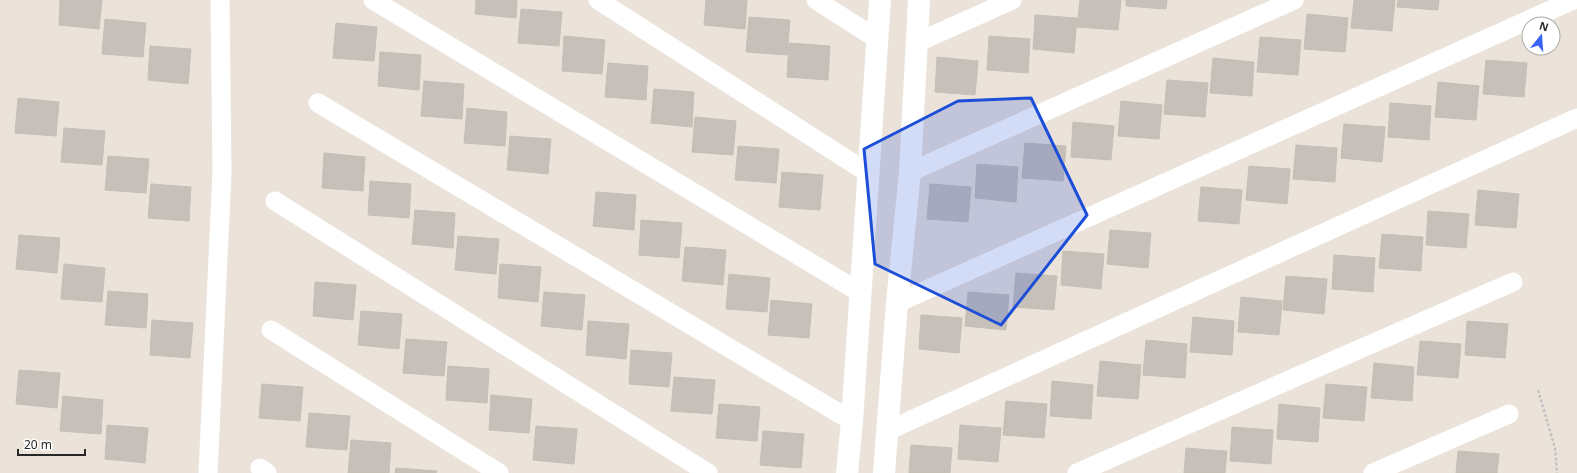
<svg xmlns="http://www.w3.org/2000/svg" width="1577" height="473" viewBox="0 0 1577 473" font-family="'Noto Sans',sans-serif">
<rect width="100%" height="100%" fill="#ebe3da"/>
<g fill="#c6c0ba" stroke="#c6bfb4">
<path d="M60 0H102L99 29 59 25Z"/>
<path d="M476 0H517L516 18 475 14Z"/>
<path d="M706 0H747L745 29 704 25Z"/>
<path d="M1080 0H1121L1118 30 1077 27Z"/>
<path d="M1126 0H1167L1166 9 1126 6Z"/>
<path d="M1354 0H1395L1392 31 1351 28Z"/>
<path d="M1398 0H1439L1438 10 1397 7Z"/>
<path d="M521 9 562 12 559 46 518 43Z"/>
<path d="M1307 14 1348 18 1345 52 1304 49Z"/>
<path d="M1035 15 1077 18 1074 53 1033 49Z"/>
<path d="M749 17 790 20 787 55 746 52Z"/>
<path d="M105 19 146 23 143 57 102 54Z"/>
<path d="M336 23 377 27 374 61 333 58Z"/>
<path d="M564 36 605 40 602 74 562 71Z"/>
<path d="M989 36 1030 39 1028 73 987 70Z"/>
<path d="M1260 37 1301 40 1298 75 1257 72Z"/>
<path d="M789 43 830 46 828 80 787 77Z"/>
<path d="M150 46 191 49 188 84 148 80Z"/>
<path d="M380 52 421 55 419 90 378 86Z"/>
<path d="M937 57 978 61 975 95 935 92Z"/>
<path d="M1213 58 1254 62 1252 96 1210 93Z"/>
<path d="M1486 60 1527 63 1524 97 1483 94Z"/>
<path d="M608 63 648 66 646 100 605 97Z"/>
<path d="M1167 80 1208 83 1205 117 1164 114Z"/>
<path d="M424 81 464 84 462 119 421 116Z"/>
<path d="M1438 82 1479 86 1476 120 1435 117Z"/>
<path d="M654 89 694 92 692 127 651 123Z"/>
<path d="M18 98 59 102 56 136 15 133Z"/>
<path d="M1121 101 1162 105 1159 139 1118 136Z"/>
<path d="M1390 103 1431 106 1429 140 1388 137Z"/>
<path d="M467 108 507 112 505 146 464 143Z"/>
<path d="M695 117 736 121 733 155 692 152Z"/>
<path d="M1073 122 1114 126 1111 160 1071 157Z"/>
<path d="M1344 124 1385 127 1382 162 1341 158Z"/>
<path d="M64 128 105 131 102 165 61 162Z"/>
<path d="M510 136 551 139 548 174 507 170Z"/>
<path d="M1025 143 1066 146 1063 181 1022 178Z"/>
<path d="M1296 145 1337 148 1335 182 1293 179Z"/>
<path d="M738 146 779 149 776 183 735 180Z"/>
<path d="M324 153 365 157 363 191 322 188Z"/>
<path d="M108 156 149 159 146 193 105 190Z"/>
<path d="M977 164 1018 167 1016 202 975 198Z"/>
<path d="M1249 166 1290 169 1287 204 1246 200Z"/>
<path d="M782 172 823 175 820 210 779 207Z"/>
<path d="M370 181 411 184 409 218 368 215Z"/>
<path d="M151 184 191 187 189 221 148 218Z"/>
<path d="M930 184 971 187 968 222 927 219Z"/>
<path d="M1201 187 1242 190 1239 224 1198 221Z"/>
<path d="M1478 190 1519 194 1516 228 1475 225Z"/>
<path d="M596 192 636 195 634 230 593 226Z"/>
<path d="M415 210 455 213 453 248 412 244Z"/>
<path d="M1428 211 1469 214 1466 248 1426 245Z"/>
<path d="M641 220 682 223 679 258 639 255Z"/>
<path d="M1110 230 1151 233 1148 268 1107 264Z"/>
<path d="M1382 234 1423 237 1421 271 1379 268Z"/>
<path d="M19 235 60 238 57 273 16 269Z"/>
<path d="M458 236 499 239 496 274 455 270Z"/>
<path d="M685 247 726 250 723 285 682 281Z"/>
<path d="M1063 251 1104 254 1101 289 1061 285Z"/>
<path d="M1334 255 1375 258 1373 292 1332 289Z"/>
<path d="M64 264 105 268 102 302 61 299Z"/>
<path d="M500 264 541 267 538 302 498 298Z"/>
<path d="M1016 273 1057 276 1054 310 1013 307Z"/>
<path d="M729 274 770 278 767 312 726 309Z"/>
<path d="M1286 276 1327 279 1324 314 1283 310Z"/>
<path d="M315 282 356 285 353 320 313 316Z"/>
<path d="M108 291 148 294 146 328 105 325Z"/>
<path d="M544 292 585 295 582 330 541 326Z"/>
<path d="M968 292 1009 295 1006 330 965 326Z"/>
<path d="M1241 297 1282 301 1279 335 1238 332Z"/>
<path d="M771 300 812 304 809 338 768 335Z"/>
<path d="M361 311 402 314 399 349 358 345Z"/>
<path d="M921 315 962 318 959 353 919 349Z"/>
<path d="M1193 317 1234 321 1232 355 1190 352Z"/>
<path d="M152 320 193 323 190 358 150 355Z"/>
<path d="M588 321 629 324 626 359 586 355Z"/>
<path d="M1467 321 1508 324 1505 358 1465 355Z"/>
<path d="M406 339 447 342 444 376 403 373Z"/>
<path d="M1146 340 1187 344 1185 378 1143 375Z"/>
<path d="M1420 341 1461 344 1458 378 1417 375Z"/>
<path d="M631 350 672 353 669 387 629 384Z"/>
<path d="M1100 361 1141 365 1138 399 1097 396Z"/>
<path d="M1374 363 1414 367 1412 401 1371 398Z"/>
<path d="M448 366 489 369 487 403 446 400Z"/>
<path d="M19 370 60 373 57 408 16 404Z"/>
<path d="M674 377 715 380 712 414 671 411Z"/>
<path d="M1052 381 1093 385 1091 419 1050 416Z"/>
<path d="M262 384 303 387 300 421 259 418Z"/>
<path d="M1326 384 1367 387 1364 421 1323 418Z"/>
<path d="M491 395 532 399 529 433 489 430Z"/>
<path d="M63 396 103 400 101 434 60 431Z"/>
<path d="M1006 401 1047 404 1044 438 1003 435Z"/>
<path d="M719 404 760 407 757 441 716 438Z"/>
<path d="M1279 404 1320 408 1318 442 1277 439Z"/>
<path d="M309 413 350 416 347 450 306 447Z"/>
<path d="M107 425 148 428 145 463 105 459Z"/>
<path d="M960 425 1001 428 998 462 958 459Z"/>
<path d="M536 426 577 429 574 464 533 460Z"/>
<path d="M1232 427 1273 430 1271 464 1230 461Z"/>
<path d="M763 431 804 434 801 468 760 465Z"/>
<path d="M351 440 391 443 389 473H348Z"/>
<path d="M911 445 952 448 950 473H909Z"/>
<path d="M1186 448 1227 451 1225 473H1184Z"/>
<path d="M1458 451 1499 454 1497 473H1456Z"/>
<path d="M396 468 437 471 436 473H395Z"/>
</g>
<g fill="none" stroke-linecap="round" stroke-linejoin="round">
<path stroke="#c3c3c3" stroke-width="2.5" stroke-dasharray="3 2" stroke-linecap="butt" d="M1538 390 1555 448 1557 473"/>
<g stroke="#fff" stroke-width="19">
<path d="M373 0 861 293"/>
<path d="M598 0 868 173"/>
<path d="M816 0 877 39"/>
<path d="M916 43 1012 0"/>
<path d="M318 103 852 421"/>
<path d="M910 172 1294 0"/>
<path d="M275 201 708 473"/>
<path d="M897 303 1573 0"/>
<path d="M271 330 499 473"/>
<path d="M887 431 1577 118"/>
<path d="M260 468 267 473"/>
<path d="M208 473 222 172 220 0"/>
<path d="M1077 473 1513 282"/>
<path d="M1373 473 1509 414"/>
</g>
<g stroke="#fff" stroke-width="22">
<path d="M847 473 852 421 880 0"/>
<path d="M884 473 897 303 910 172 919 0"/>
</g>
</g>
<path fill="#1d4ed8" fill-opacity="0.2" stroke="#1d4ed8" stroke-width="3" stroke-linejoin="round" d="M1031 98 1087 215 1001 325 875 264 864 149 958 101Z"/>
<g transform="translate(1541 36) rotate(17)"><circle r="19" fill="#ffffff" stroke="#a9a9a9"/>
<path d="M0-3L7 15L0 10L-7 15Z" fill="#3b64f6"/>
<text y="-6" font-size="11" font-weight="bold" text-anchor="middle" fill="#282828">N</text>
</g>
<path d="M18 449v6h67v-6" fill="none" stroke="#282828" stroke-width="2"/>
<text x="24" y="449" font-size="12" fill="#282828" stroke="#ffffff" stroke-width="3" paint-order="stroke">20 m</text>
</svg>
